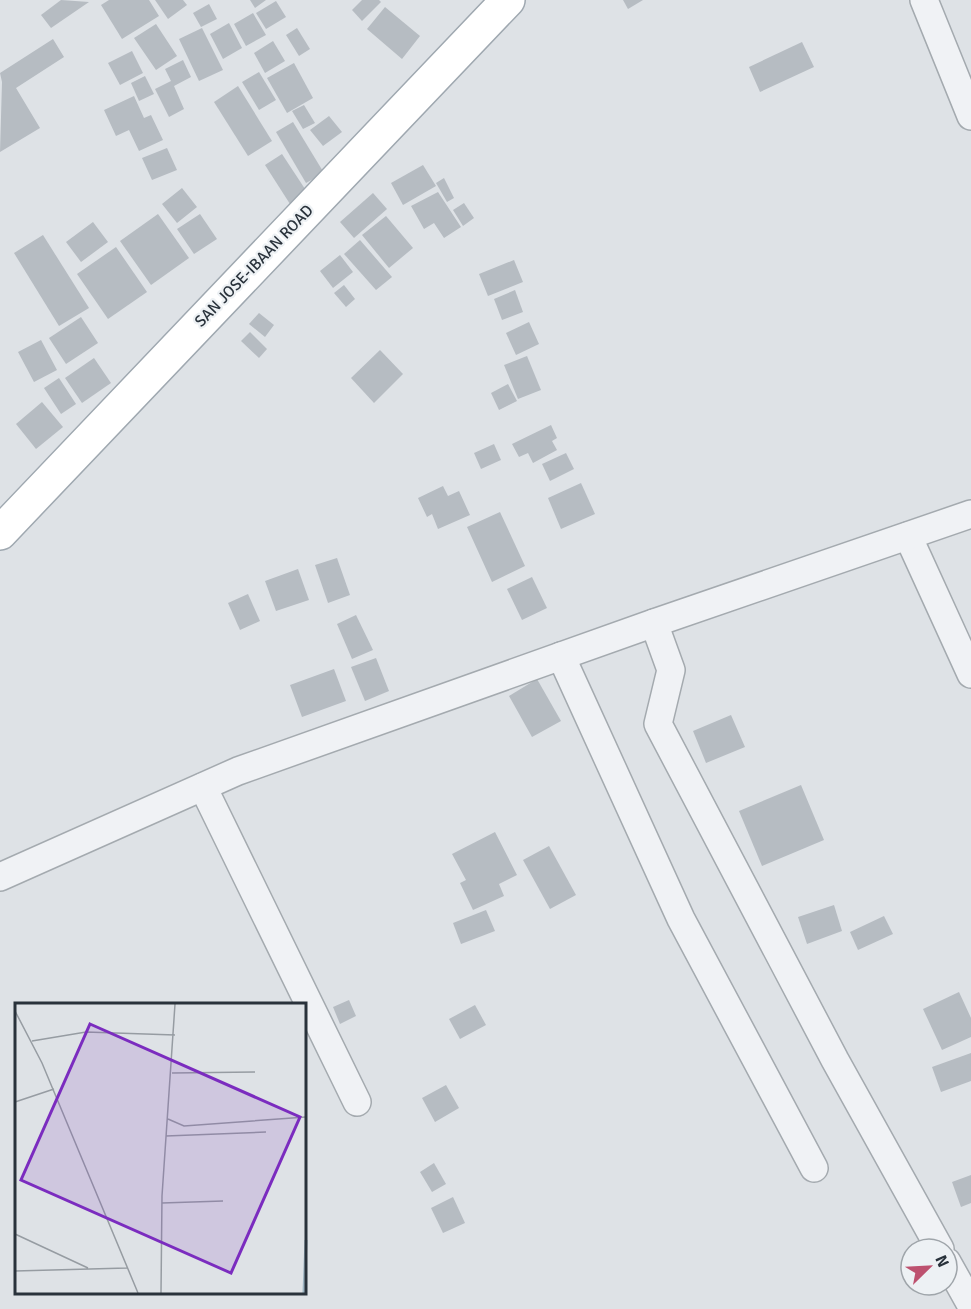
<svg xmlns="http://www.w3.org/2000/svg" width="971" height="1309" viewBox="0 0 971 1309" font-family="Signika,sans-serif">
<rect width="100%" height="100%" fill="#dee2e6"/>
<g fill="#b6bcc2">
<path d="M61 0 89 2 51 28 41 15Z"/>
<path d="M109 0H149L159 16 122 39 101 5Z"/>
<path d="M155 0H183L187 5 168 19Z"/>
<path d="M250 0H266L255 8Z"/>
<path d="M362 0H379L381 2 362 21 352 10Z"/>
<path d="M623 0H643L628 9Z"/>
<path d="M276 1 286 17 266 29 256 13Z"/>
<path d="M209 4 217 19 201 27 193 13Z"/>
<path d="M385 7 420 36 402 59 367 29Z"/>
<path d="M253 13 266 35 246 46 234 24Z"/>
<path d="M229 23 242 48 223 59 210 34Z"/>
<path d="M156 24 177 56 156 70 134 38Z"/>
<path d="M202 28 223 70 199 81 179 39Z"/>
<path d="M297 28 310 49 299 56 286 35Z"/>
<path d="M53 39 64 57 16 88 40 128 0 152 2 82 0 73Z"/>
<path d="M273 41 285 61 265 73 254 53Z"/>
<path d="M802 42 814 67 760 92 749 67Z"/>
<path d="M132 51 143 73 120 85 108 63Z"/>
<path d="M183 60 191 77 174 86 184 109 169 117 155 89 171 81 165 69Z"/>
<path d="M294 63 313 98 287 113 267 78Z"/>
<path d="M259 72 276 100 259 110 242 82Z"/>
<path d="M145 76 154 94 139 101 131 83Z"/>
<path d="M238 86 272 141 248 156 214 102Z"/>
<path d="M134 96 144 118 151 115 163 140 139 151 129 130 116 136 104 110Z"/>
<path d="M304 105 315 123 303 129 292 111Z"/>
<path d="M329 116 342 132 323 146 310 130Z"/>
<path d="M293 122 324 173 306 183 276 132Z"/>
<path d="M167 148 177 170 152 180 142 158Z"/>
<path d="M282 154 307 192 290 204 265 165Z"/>
<path d="M423 165 436 186 403 205 391 183Z"/>
<path d="M444 178 454 198 447 202 436 183Z"/>
<path d="M182 188 197 207 177 223 162 204Z"/>
<path d="M438 192 461 227 444 238 434 223 424 229 411 206Z"/>
<path d="M373 193 387 209 354 238 340 222Z"/>
<path d="M464 203 474 218 463 226 453 210Z"/>
<path d="M158 214 189 258 151 285 120 241Z"/>
<path d="M200 214 217 239 194 254 177 229Z"/>
<path d="M386 216 413 248 389 268 362 235Z"/>
<path d="M93 222 108 242 81 262 66 242Z"/>
<path d="M43 235 89 308 59 326 14 253Z"/>
<path d="M360 240 392 277 376 290 344 254Z"/>
<path d="M116 247 147 292 108 319 77 274Z"/>
<path d="M340 255 353 272 333 288 320 271Z"/>
<path d="M514 260 523 282 488 296 479 274Z"/>
<path d="M344 285 355 299 346 307 334 293Z"/>
<path d="M515 290 523 312 502 320 494 299Z"/>
<path d="M259 313 274 325 265 337 249 324Z"/>
<path d="M81 317 98 343 66 364 49 338Z"/>
<path d="M529 322 539 344 516 355 506 333Z"/>
<path d="M250 332 267 349 259 358 241 341Z"/>
<path d="M41 340 57 370 34 382 18 352Z"/>
<path d="M380 350 403 374 374 403 351 378Z"/>
<path d="M527 356 541 390 518 399 504 365Z"/>
<path d="M94 358 111 383 82 403 65 378Z"/>
<path d="M59 378 76 404 61 414 44 388Z"/>
<path d="M508 384 517 401 499 410 491 393Z"/>
<path d="M42 402 63 427 36 449 16 424Z"/>
<path d="M551 425 557 438 552 441 557 450 533 463 528 453 519 457 512 444Z"/>
<path d="M494 444 501 460 481 469 474 453Z"/>
<path d="M566 453 574 469 550 481 542 464Z"/>
<path d="M581 483 595 514 561 529 548 498Z"/>
<path d="M443 486 448 496 459 491 470 515 438 529 432 514 427 517 418 498Z"/>
<path d="M500 512 525 566 492 582 467 527Z"/>
<path d="M337 558 350 595 328 603 315 565Z"/>
<path d="M298 569 309 600 276 611 265 581Z"/>
<path d="M532 577 547 608 522 620 507 589Z"/>
<path d="M248 594 260 621 240 630 228 603Z"/>
<path d="M356 615 373 650 352 659 337 624Z"/>
<path d="M376 658 389 691 365 701 351 667Z"/>
<path d="M334 669 346 701 302 717 290 685Z"/>
<path d="M537 679 561 721 532 737 509 696Z"/>
<path d="M731 715 745 747 706 763 693 731Z"/>
<path d="M801 785 824 840 762 866 739 811Z"/>
<path d="M495 832 517 875 499 884 504 896 473 910 460 883 466 880 452 854Z"/>
<path d="M549 846 576 895 550 909 523 860Z"/>
<path d="M834 905 842 931 807 944 798 917Z"/>
<path d="M486 910 495 931 461 944 453 923Z"/>
<path d="M884 916 893 934 858 950 850 932Z"/>
<path d="M959 992 971 1018V1037L942 1050 923 1009Z"/>
<path d="M349 1000 356 1016 340 1024 333 1007Z"/>
<path d="M475 1005 486 1025 460 1039 449 1019Z"/>
<path d="M971 1053V1081L941 1092 932 1067Z"/>
<path d="M446 1085 459 1108 435 1122 422 1098Z"/>
<path d="M434 1163 446 1184 432 1192 420 1172Z"/>
<path d="M971 1175V1203L961 1207 952 1182Z"/>
<path d="M453 1197 465 1223 443 1233 431 1208Z"/>
</g>
<g fill="none" stroke-linecap="round" stroke-linejoin="round">
<g stroke="#a4aaaf" stroke-width="30">
<g id="minor">
<path d="M924 0 971 116"/>
<path d="M908 536 971 674"/>
<path d="M654 623 671 670 658 724 835 1060 940 1249"/>
<path d="M561 656 681 919 814 1168"/>
<path d="M203 787 357 1102"/>
<path d="M0 877 238 771 654 623 971 514"/>
<path d="M947 1262 971 1305"/>
</g>
</g>
<g stroke="#9fa8b0" stroke-width="36">
<path id="major" d="M0 533 508 0"/>
</g>
<use href="#minor" stroke="#f0f2f5" stroke-width="27"/>
<use href="#major" stroke="#fff" stroke-width="33"/>
</g>
<g text-anchor="middle" dominant-baseline="central" stroke-width="4.5" stroke-linejoin="round" paint-order="stroke">
<g font-size="16" fill="#29323b" stroke="#edf1f4">
<text transform="translate(254 266) rotate(-46)">SAN JOSE-IBAAN ROAD</text>
</g>
</g>
<g transform="translate(15 1003)">
<rect width="291" height="291" fill="#dee2e6"/>
<path fill="none" stroke="#9db4c2" stroke-width="3" d="M289 290 291 237"/>
<path fill="none" stroke="#969ca2" stroke-width="1.5" d="M0 8 27 60 123 290M17 38 71 29 160 32M157 70 240 69M0 99 39 86M153 116 169 123 291 114M151 133 251 129M147 200 208 198M0 231 73 265M0 268 112 265M146 290 147 193 160 1"/>
<path fill="#7b2cbf" fill-opacity="0.15" stroke="#7b2cbf" stroke-width="3" d="M75 21 285 114 216 270 6 177Z"/>
<rect width="291" height="291" fill="none" stroke="#29323b" stroke-width="3"/>
</g>
<g transform="translate(929 1267) rotate(66)"><circle r="28" fill="#edf1f4" stroke="#9fa5aa" stroke-width="1.5"/>
<path d="M0-4.5L10 22L0 15L-10 22Z" fill="#bd516f"/>
<text y="-9" font-size="16" font-weight="bold" text-anchor="middle" fill="#29323b">N</text>
</g>
</svg>
